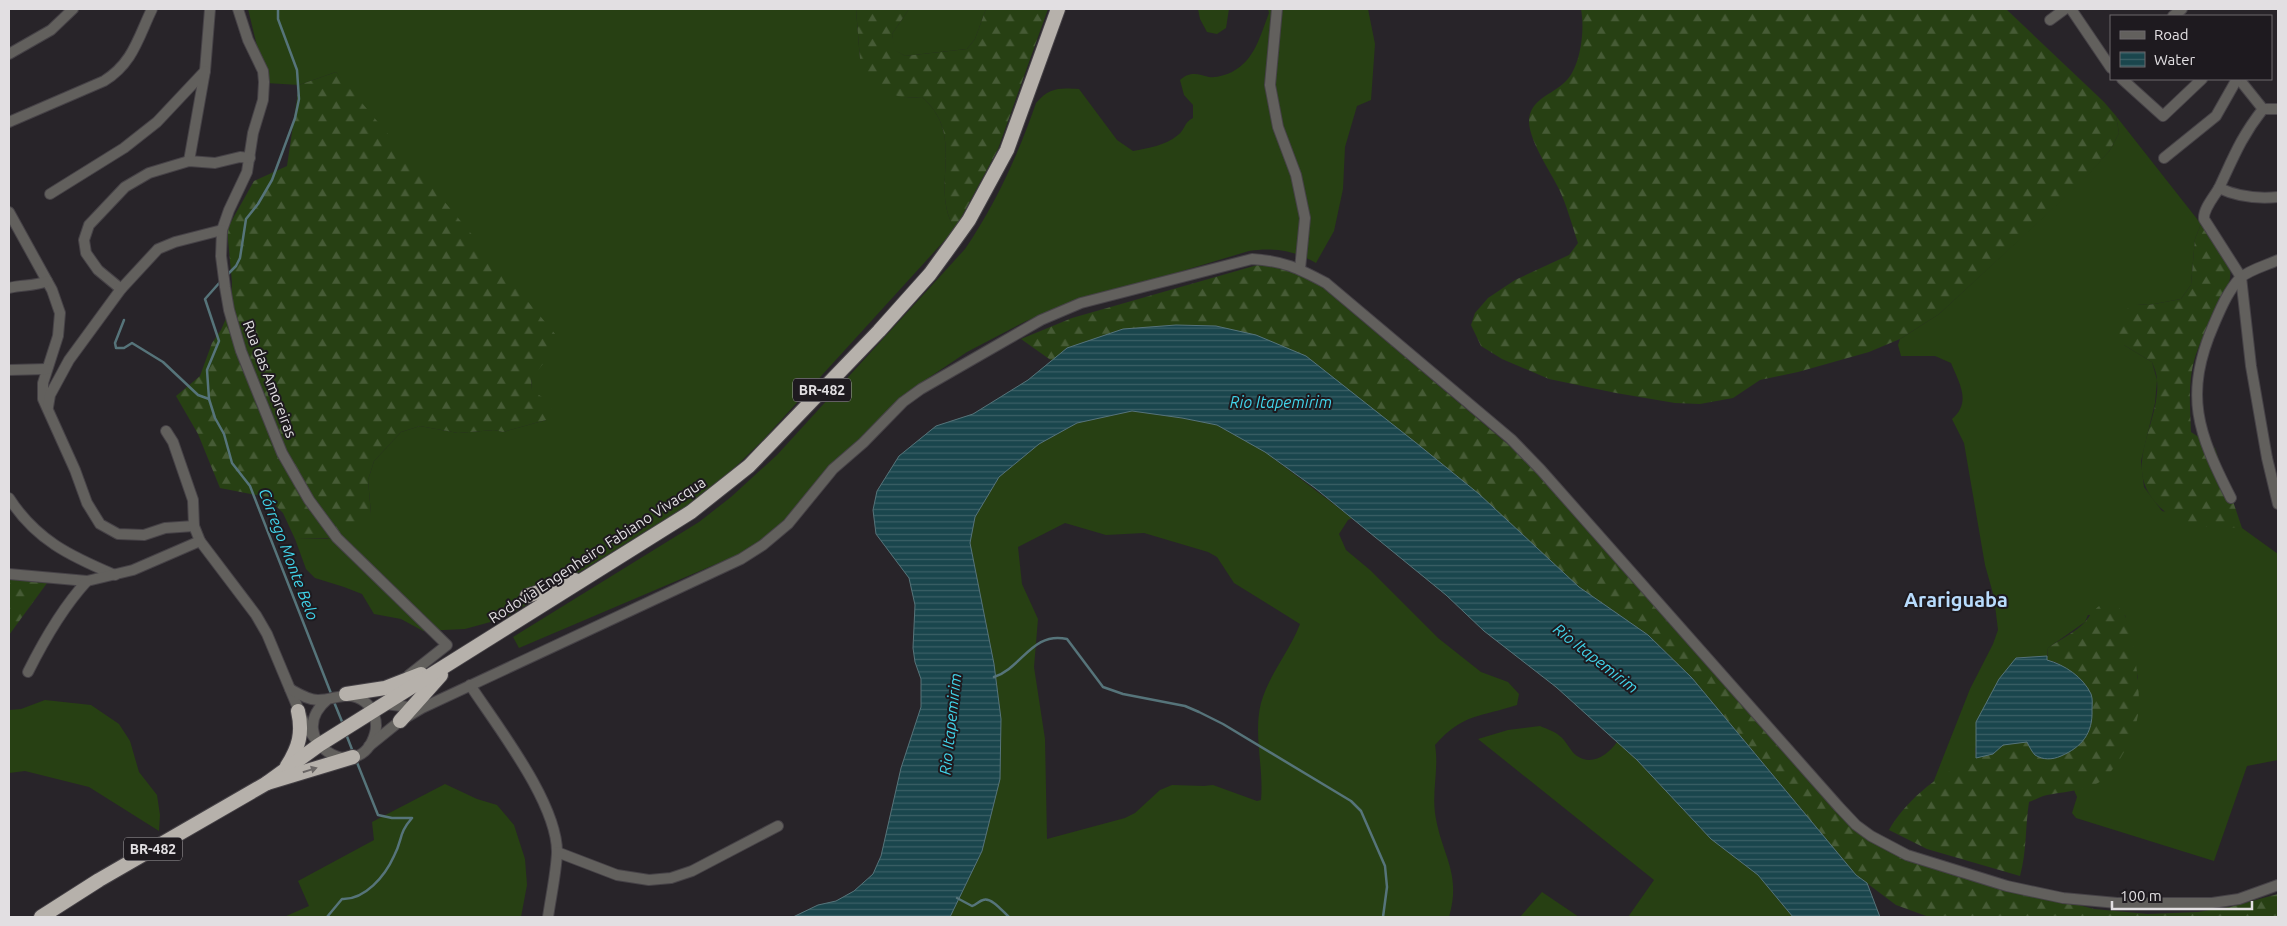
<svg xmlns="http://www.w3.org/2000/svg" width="2287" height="926" viewBox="0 0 2287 926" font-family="Ubuntu,sans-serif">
<defs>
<pattern id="forest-firs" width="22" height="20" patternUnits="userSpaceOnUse" patternTransform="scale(1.25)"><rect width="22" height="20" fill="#274013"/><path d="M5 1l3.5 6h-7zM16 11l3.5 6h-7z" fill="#465b35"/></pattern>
<pattern id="water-rules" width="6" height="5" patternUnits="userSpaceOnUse" patternTransform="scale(1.25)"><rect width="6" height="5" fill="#1a464d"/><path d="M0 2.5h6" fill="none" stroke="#3b6066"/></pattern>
</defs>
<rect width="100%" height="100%" fill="#282429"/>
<g fill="#274013" fill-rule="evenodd">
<path d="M248 9H856L860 59 905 98 922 97C968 137 928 186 955 229L762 441 729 473 688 505 505 618 465 629 423 631 401 619 374 614 362 594 344 587 315 578 306 569 295 539H328L371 514 368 480 374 461 401 432 420 426 458 433 494 430 503 432 546 420 532 390 531 378 543 362 336 72 299 85 266 83Z"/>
<path d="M909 9H986L975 39 967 49 905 56 894 50 892 34Z"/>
<path d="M1198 9H1229L1226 28 1217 34 1207 32 1200 19Z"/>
<path d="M1268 9H1368L1375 44 1371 100 1357 106 1345 147 1343 189 1334 231 1316 263C1295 251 1274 247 1249 251L1068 305 1026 321 967 352 912 389 782 523 763 540 742 553 519 648 513 637 699 522 731 497 777 455 965 249C996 203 1018 155 1036 103 1050 87 1059 88 1079 89L1117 140 1133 151C1148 148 1165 146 1178 135 1185 130 1184 122 1193 118V105L1184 95 1180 80C1190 71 1198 74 1209 77 1217 78 1225 75 1232 72 1255 60 1260 36 1269 13Z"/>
<path d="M2116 116 2201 224 2195 239 2191 285 2181 299 2149 305 2137 304 2124 345 2152 362 2157 380 2155 403 2141 461 2144 487 2162 511 2242 528 2278 554V760L2247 766 2214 861 2076 818 2072 813 2077 797 2074 790 2088 786 2138 678 2125 615H2088L2085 622 2048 648 2047 656 2016 658 1975 749 1976 758 1933 783 1970 689 1993 644 1998 630 1994 597 1985 565 1964 443 1952 419C1972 402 1959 383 1951 363L1935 356H1901L1898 345 1900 339 1939 314 2083 180 2110 150 2119 133Z"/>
<path d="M1132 411 1182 418 1217 425 1265 452 1352 518 1348 520 1339 534 1346 550 1370 570 1438 638 1481 672 1508 682 1519 694 1517 705C1481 717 1463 713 1435 745 1439 768 1432 790 1435 813 1441 855 1462 872 1449 917H950L982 851 1000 778 1001 719 994 664 970 543 975 517 999 477 1039 444 1077 423ZM1065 523 1106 535 1144 533 1208 552 1217 557 1234 583 1300 624C1290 651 1269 674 1261 703 1253 734 1264 768 1261 800L1257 801 1213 785 1204 786 1172 785 1160 790 1135 813 1125 818 1047 839 1045 739 1034 667 1038 619 1022 584 1018 547Z"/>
<path d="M45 700 91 705 119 724 130 741 139 772 157 795 160 815 159 831 89 787 25 771 9 773V710L21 709Z"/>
<path d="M1540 726C1547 729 1556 732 1561 737 1567 742 1570 751 1577 756 1592 766 1608 755 1617 742L1637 760 1711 839 1758 875 1793 917H1628L1654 880 1478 739 1508 730Z"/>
<path d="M445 784 477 799 497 805 514 825 525 859 527 885 521 917H284L309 906 298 881 374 840 372 822Z"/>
<path d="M1542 892 1579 917H1520Z"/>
</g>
<g fill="url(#forest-firs)">
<path d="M856 9H909L892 34 895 50 905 56 967 49 975 39 986 9H1048L998 149 955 229C928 186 968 137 922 97L905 98 877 90 860 59Z"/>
<path d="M1581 9H2006L2104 102 2116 116 2119 133 2110 150 2083 181 1939 314 1900 339 1869 352 1798 372 1760 380 1733 398 1700 404 1675 403 1616 393 1549 379 1502 359 1481 346 1471 325 1475 313 1488 298 1515 280 1569 255 1578 243C1572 225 1567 206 1559 189 1550 171 1530 142 1529 122 1529 99 1552 95 1565 82 1581 67 1585 29 1581 9Z"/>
<path d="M336 72 561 341 531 379 532 390 552 404V413L546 420 503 432 494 430 458 433 420 426 401 432 374 461 368 480 371 514 369 522 342 538 295 539 283 513 267 497 220 488 198 434 176 396 200 376 212 343 221 330 231 307 232 282 227 229 254 181 287 166 299 85Z"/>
<path d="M2201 224C2211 236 2225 249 2229 264 2237 289 2207 325 2198 349 2187 376 2190 403 2191 432L2215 448 2242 528C2205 526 2177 531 2152 498 2125 462 2161 420 2157 380 2157 374 2154 367 2152 362L2124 345 2119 335 2122 316 2127 309 2137 304 2149 305 2181 299 2191 285 2195 239Z"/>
<path d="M1261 264 1308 275 1524 458 1851 820 1935 867 2094 909 2148 914 2198 912 2230 907 2278 894V917H1929L1896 905 1856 875 1692 678 1648 635 1579 587 1306 356 1216 326 1176 325 1123 329 1067 348 1052 361 1021 339 1072 318Z"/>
<path d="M9 578 50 579 9 635Z"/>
<path d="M2109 602C2116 604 2120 608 2124 614 2133 629 2142 696 2138 715 2134 737 2120 763 2105 778 2093 790 2062 792 2047 795 2041 796 2035 800 2029 802 2025 828 2027 850 2020 876L1927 849 1889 830C1907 798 1945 769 1980 756 1984 755 1988 755 1992 754 1996 752 1999 747 2004 744 2010 741 2020 742 2027 742L2034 754 2058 663 2047 660 2048 648C2059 640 2076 632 2085 622 2093 612 2096 605 2109 602Z"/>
</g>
<g fill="url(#water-rules)" stroke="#56747a">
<path d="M1176 325 1216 326 1256 335 1306 356 1415 442 1479 494 1579 587 1648 635 1692 678 1856 875 1867 883 1880 917H1793L1758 875 1711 839 1637 760 1556 687 1484 631 1446 595 1315 488 1265 452 1217 425 1182 418 1132 411 1077 423 1039 444 999 477 975 517 970 543 994 664 1001 719 1000 779 982 851 950 917H793L818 905 836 901 854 891 873 874 881 856 901 768 921 707V679L915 662 913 648 915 605 909 578 876 534 873 510 877 491 899 456 936 426 973 414 1028 380 1067 348 1123 329Z"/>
<path d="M2047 656V660C2065 665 2083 677 2091 694 2093 699 2092 705 2092 710 2093 733 2082 747 2061 756 2052 760 2043 760 2035 755 2032 752 2029 746 2027 742L2003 745 1993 754 1976 758V722L1999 679 2016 658Z"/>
</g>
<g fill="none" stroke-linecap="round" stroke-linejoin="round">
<g stroke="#56747a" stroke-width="2.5">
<path d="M227 275 236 266 240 258 246 219 258 204 272 180 295 118 299 99 297 70 278 19V9"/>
<path d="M221 281 205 299 219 341 207 370 209 399 215 418 224 434 232 463 250 486 332 696"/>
<path d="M124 320 115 343 116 348H124L132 343 163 362 198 395 209 399"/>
<path d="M994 677C1022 668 1032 631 1067 639L1103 687 1123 694 1185 706 1199 712 1223 724 1351 801 1361 811 1385 866 1387 887 1383 917"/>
<path d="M334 702 343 724"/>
<path d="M346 734 353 752"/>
<path d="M957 898 972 906C976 905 979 901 983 900 992 897 1003 912 1009 917"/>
<path d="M327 917 342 899C365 900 385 876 394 856 403 839 398 834 412 818H392L378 815 356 760"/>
</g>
<g stroke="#464247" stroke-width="12">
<g id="minor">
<path d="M238 9 248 40 263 71 264 82 263 100 253 133 247 172 229 210 222 230 221 256 225 287 229 310 241 351 282 453 309 500 337 538 447 645 409 675"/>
<path d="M1277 9 1270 85 1278 127 1296 175 1305 218 1300 269"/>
<path d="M2071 9 2111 68"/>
<path d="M2173 16 2182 9"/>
<path d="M2050 20 2065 9"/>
<path d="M9 54 51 30 73 9"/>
<path d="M2122 79 2163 116 2202 79"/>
<path d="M2239 79 2263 109H2278"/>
<path d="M2263 109C2241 137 2234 156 2219 188 2214 197 2203 209 2204 219L2241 277 2251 366 2267 458 2278 504"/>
<path d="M9 122 104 81C133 63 138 38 152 9"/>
<path d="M2164 158 2216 116 2237 79"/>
<path d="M189 161 205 71 210 9"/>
<path d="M2219 188C2238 197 2257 199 2278 197"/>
<path d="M50 194 124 148 157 122 205 71"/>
<path d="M9 212 52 290 60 313 58 336 43 383V399L75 470 87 503 100 524 118 534 144 535 165 528 194 526"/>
<path d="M9 288C23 284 33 287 47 281"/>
<path d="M121 289 98 270 86 253 84 240 89 225 125 187 149 173 189 161 215 163 240 157 250 158"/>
<path d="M9 370 47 369"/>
<path d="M48 407 50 395 69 360 121 289 158 249 175 242 222 230"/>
<path d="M166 431 173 442 193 500 194 526 200 541 256 615 267 634 305 725 316 740"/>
<path d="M9 498C36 540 70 556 115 575"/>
<path d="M2231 498C2198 433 2183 395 2214 324 2221 308 2228 291 2240 278 2249 270 2267 265 2278 260"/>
<path d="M9 574 87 581 133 570 200 541"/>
<path d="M28 672C44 640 62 608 87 581"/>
<path d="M470 685C497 726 558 804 557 853 556 874 551 896 548 917"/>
<path d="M290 689C299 694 308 700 318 700 336 700 348 689 365 702 374 709 378 722 375 733 360 789 280 739 328 699"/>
<path d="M386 704 416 708"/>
<path d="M369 746 400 721 422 708 741 559 763 545 788 524 833 469 863 443 903 402 921 389 1041 320 1081 303 1252 259C1284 261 1298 268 1326 283L1511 439 1541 470 1839 807 1856 825 1871 836 1907 855 2007 886 2063 898 2117 903H2212L2239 899 2278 885"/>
<path d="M557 852 617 875 649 880 671 878 692 871 778 826"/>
</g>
</g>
<g stroke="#464247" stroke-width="16">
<g id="highway">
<path d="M527 596 575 580"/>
<path d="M346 694 385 688 421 674"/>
<path d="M400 721 441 675"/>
<path d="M287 766C299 747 303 733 298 711"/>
<path d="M267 783 319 745 691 512 749 466 879 331 930 274 954 241 969 220 1007 150 1058 9"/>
<path d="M41 917 99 880 267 783 353 757"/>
</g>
</g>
<use href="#minor" stroke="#62605d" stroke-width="10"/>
<use href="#highway" stroke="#b6b1ab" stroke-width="14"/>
</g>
<defs><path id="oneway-solid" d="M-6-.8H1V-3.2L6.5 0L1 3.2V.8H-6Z" transform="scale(1.25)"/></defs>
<use fill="#6a6665" href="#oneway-solid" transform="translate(310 770) rotate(-17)"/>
<g text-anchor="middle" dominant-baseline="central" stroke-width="4" stroke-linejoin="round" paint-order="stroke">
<g fill="#1e1a1f" stroke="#a7a4a8" stroke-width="1">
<rect x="793" y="378.5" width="58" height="23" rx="4"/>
<rect x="124" y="837.5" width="58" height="23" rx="4"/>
</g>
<g font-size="14" font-weight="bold" fill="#e2dfe2">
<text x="822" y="390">BR-482</text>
<text x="153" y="849">BR-482</text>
</g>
<g font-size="15" fill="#e2dfe2" stroke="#1e1a1f">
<text transform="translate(270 379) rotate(69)">Rua das Amoreiras</text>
<text transform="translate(597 550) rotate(-33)">Rodovia Engenheiro Fabiano Vivacqua</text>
</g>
<g font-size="16" font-style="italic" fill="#41d3e9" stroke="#1e1a1f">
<text x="1281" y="402">Rio Itapemirim</text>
<text transform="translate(289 554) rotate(69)">Córrego Monte Belo</text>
<text transform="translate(1596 658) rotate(38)">Rio Itapemirim</text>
<text transform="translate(950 724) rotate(-84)">Rio Itapemirim</text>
</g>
<g font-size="20" font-weight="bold" fill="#b8dcfd" stroke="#1e1a1f">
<text x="1956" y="599">Arariguaba</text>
</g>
</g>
<rect width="2287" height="926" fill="none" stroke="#e2dfe2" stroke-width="20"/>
<rect x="2110" y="15" width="162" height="65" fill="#1e1a1f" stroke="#6c696d"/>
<rect x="2120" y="31" width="25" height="8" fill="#62605d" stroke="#6c696d"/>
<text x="2154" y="40" font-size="15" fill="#e2dfe2">Road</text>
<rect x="2120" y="52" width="25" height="15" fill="url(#water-rules)" stroke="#6c696d"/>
<text x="2154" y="65" font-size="15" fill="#e2dfe2">Water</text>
<path d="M2112 901v8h140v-8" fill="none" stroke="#e2dfe2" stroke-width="2.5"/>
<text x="2120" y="901" font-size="15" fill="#e2dfe2" stroke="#1e1a1f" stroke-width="4" paint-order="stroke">100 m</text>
</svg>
